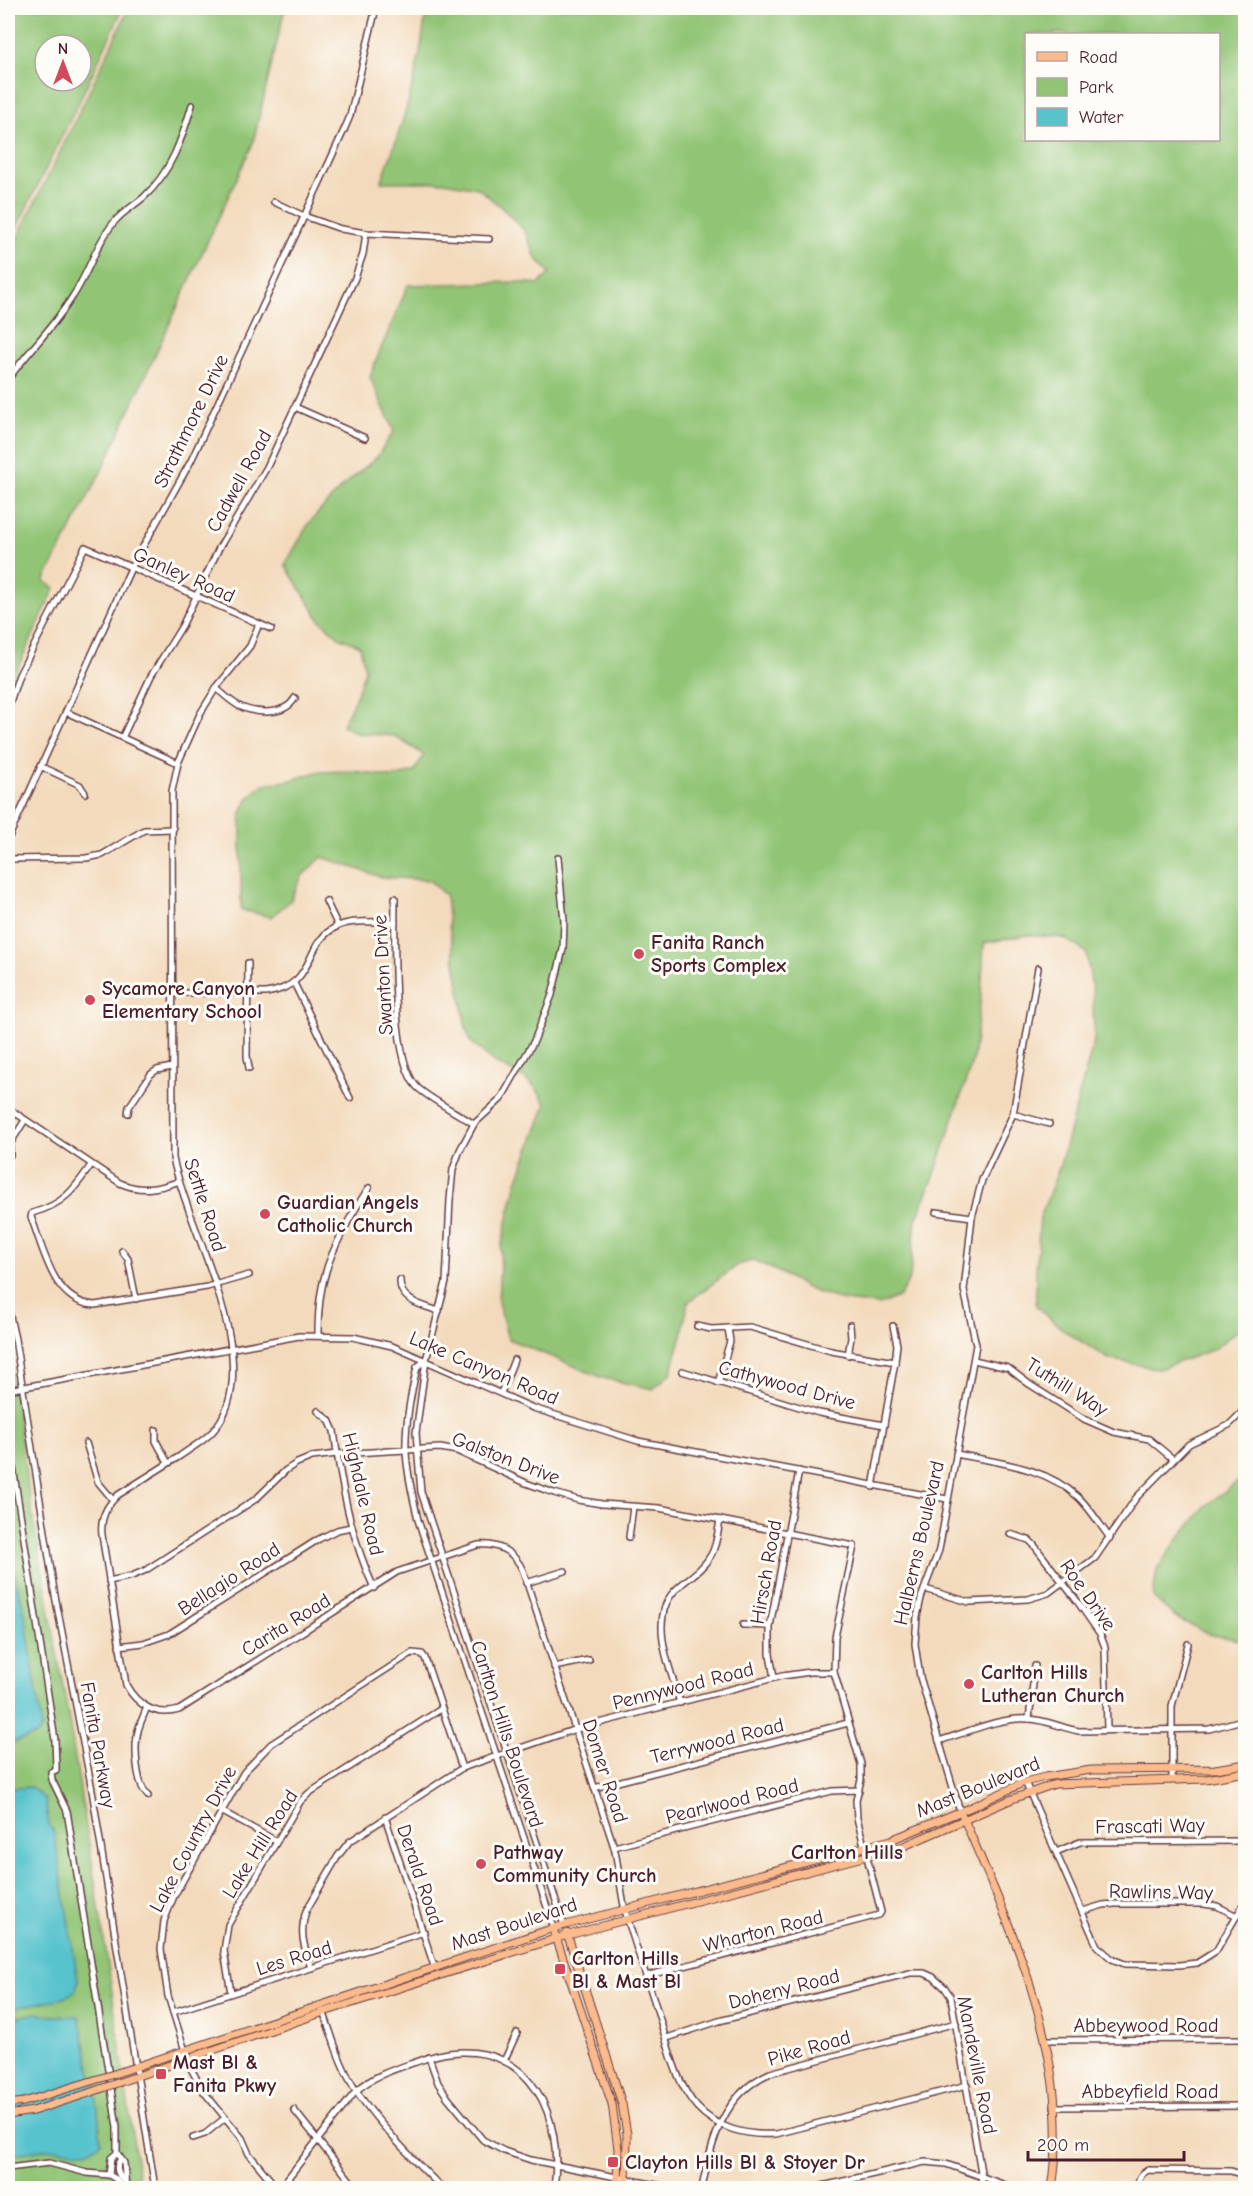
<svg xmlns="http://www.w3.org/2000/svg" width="1253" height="2196" viewBox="0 0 1253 2196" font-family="'Comic Neue',sans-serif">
<rect width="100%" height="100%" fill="#fdfcf7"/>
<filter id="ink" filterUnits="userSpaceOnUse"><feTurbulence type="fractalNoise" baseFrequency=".0167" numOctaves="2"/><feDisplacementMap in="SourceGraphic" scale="12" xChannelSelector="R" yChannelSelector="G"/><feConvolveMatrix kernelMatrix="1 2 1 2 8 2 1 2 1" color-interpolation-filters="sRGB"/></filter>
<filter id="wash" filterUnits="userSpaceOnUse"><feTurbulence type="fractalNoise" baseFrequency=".008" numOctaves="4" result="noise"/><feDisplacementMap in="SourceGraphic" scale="24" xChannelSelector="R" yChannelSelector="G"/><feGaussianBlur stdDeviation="1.35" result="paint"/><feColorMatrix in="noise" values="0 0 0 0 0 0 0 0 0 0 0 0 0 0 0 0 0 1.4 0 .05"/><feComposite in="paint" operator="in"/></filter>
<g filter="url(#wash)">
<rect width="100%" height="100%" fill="#f3dabc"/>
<g fill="#91c474" stroke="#6e7250" stroke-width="1.5" fill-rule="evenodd">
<path d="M8 8H123L79 102 8 245ZM45 45H81V81H45Z"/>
<path d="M129 8H285L253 143 101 472 44 581 55 588 8 689V256L63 146Z"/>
<path d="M426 8H1245V1325L1212 1350 1159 1369 1109 1359 1063 1330 1036 1306V1269L1040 1218 1060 1165 1094 1041 1093 994 1086 952 1064 938 1026 935 984 943 981 996 973 1059 935 1174 916 1220 910 1278 900 1296 879 1305 845 1301 810 1290 779 1272 754 1260 738 1265 688 1302 682 1335 671 1373 653 1389 603 1378 508 1339 498 1302 501 1248 516 1185 546 1104 536 1088 524 1078 497 1064 470 1041 466 1027 449 926 446 896 429 880 381 877 322 857 302 876 290 901 271 917 241 910V813L248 799 263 784 288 781 317 772 354 771 392 777 414 772 424 755 395 736 356 733 342 725 355 699 365 670 360 646 339 637 320 620 285 565 309 523 341 488 377 457 394 431 370 377C381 345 396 316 408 285L518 282 539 284 550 273 536 258 524 230 501 207 478 188 444 182H381C403 126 421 67 426 8ZM1026 34H1218V140H1026Z"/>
<path d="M8 1348 28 1488 71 1732 108 1964 140 2188H8Z"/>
<path d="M1245 1476 1246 1641H1245L1212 1635 1176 1618 1153 1597 1157 1569 1180 1537 1208 1504Z"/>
</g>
<g fill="#56c3cd" stroke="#50717c" stroke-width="1.5">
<path d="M8 1551 25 1614 42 1728 37 1735 8 1744Z"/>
<path d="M31 1787 45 1799 49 1825 54 1832 78 1980 76 1990 64 1998 8 2009V1789Z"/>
<path d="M36 2013C51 2018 64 2015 79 2016L97 2102 101 2142 89 2151 42 2149 8 2155V2020Z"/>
</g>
</g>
<g filter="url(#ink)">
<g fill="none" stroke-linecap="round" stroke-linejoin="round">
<g stroke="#633b41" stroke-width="8">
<g id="minor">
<path d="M274 202 304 216 341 229 366 233 489 239"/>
<path d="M8 379C29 351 54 326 73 296 89 272 96 243 116 220 124 211 135 205 144 197 171 172 182 139 192 105"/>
<path d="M295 407 365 438"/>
<path d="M259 624 250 646 216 688 200 714 178 763 172 791 173 1158C187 1230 270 1366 213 1431 204 1441 191 1448 180 1456 159 1469 139 1482 118 1495 106 1506 100 1519 102 1535L126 1685C137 1705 156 1717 179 1710L397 1572 478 1545C498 1543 515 1552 523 1571L614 1847C619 1867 620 1889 625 1910 634 1943 647 1977 657 2010 667 2040 675 2083 697 2107 717 2129 747 2136 776 2134L967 2085"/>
<path d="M216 688C223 694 230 701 239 706 256 714 285 716 295 698"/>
<path d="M8 708 19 675 85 547 271 629"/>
<path d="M66 712 178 763"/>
<path d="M122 738 151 676 182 626 219 548 267 467 355 278 363 254 366 233"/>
<path d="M40 766 80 785 85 793"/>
<path d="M8 839 131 568 191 461 345 128 350 116 376 8"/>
<path d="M558 858 564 921 563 949 552 995 534 1041 501 1099 474 1124 460 1150 453 1169 450 1200 446 1282 426 1360 416 1433 421 1492 564 1925"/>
<path d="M8 859 86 858 102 855 144 830 173 829"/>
<path d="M395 898C395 938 390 1060 417 1087 428 1098 459 1114 474 1124"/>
<path d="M326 901 338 926"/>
<path d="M248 963 247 1056 249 1068"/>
<path d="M294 983 350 1098"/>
<path d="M173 993H266C319 985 301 943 338 926 355 919 377 923 395 922"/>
<path d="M8 1108 120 1183C140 1192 157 1189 177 1182"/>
<path d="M128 1113 129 1107 151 1074 157 1070 172 1067"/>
<path d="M1013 1114 1049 1124"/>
<path d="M10 1155V1144L25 1120"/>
<path d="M91 1165C74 1190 63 1205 32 1213L31 1217C44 1250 53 1303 95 1305L207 1287 249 1275"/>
<path d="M936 1212 972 1217"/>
<path d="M122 1251 128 1259 136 1299"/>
<path d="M400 1280C399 1301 423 1306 439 1311"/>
<path d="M8 1307 15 1339 54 1590 92 1790 155 2188"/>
<path d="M697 1326 711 1329 750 1327 831 1351 895 1362"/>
<path d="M318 1335C318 1315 319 1295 325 1275 331 1250 354 1209 369 1188"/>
<path d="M848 1355 851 1338 850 1325"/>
<path d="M426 1360 417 1367C411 1394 405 1423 406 1451 407 1475 413 1497 418 1520L554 1928"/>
<path d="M974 1360 1008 1368 1029 1384 1084 1419 1114 1432 1149 1439 1173 1459"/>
<path d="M682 1371 819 1413 884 1425"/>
<path d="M718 1383 730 1341 728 1328"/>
<path d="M8 1390 299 1336 353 1337 392 1346 533 1408 638 1441 947 1499"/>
<path d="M501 1393 514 1360"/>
<path d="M318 1411 329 1420 334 1431C341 1485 351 1538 374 1588"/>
<path d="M156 1430V1441L168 1463"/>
<path d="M8 1435 55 1740 56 1766V1770L51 1772 52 1780 67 1811 117 2127V2153L124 2163 126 2188"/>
<path d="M86 1443 98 1482 113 1500"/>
<path d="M956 1454C999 1463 1044 1466 1078 1497 1090 1508 1100 1525 1110 1538"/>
<path d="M873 1487 895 1362 897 1345 893 1326"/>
<path d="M1010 1534 1029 1540 1034 1545 1077 1601 1100 1634 1105 1647 1107 1730"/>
<path d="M629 1537 633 1507"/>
<path d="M109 1581 132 1576 146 1570 256 1499 286 1470 297 1463 312 1457 337 1454 440 1448 457 1451 526 1483 554 1493 578 1500 602 1504 659 1508 854 1546 835 1637 834 1672 861 1764V1780L856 1800 857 1818 881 1912 879 1915 646 1976"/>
<path d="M526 1583 565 1571"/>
<path d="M925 1589 969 1602 1028 1599 1048 1593 1095 1558 1136 1498 1189 1444 1229 1425 1246 1408"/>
<path d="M743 1625 770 1626"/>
<path d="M119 1646 143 1643 169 1634 319 1539 337 1530 351 1527"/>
<path d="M554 1667 589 1660"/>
<path d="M774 1678 770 1654V1626L799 1471"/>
<path d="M680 1703C674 1680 661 1649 662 1625 663 1583 694 1584 711 1555 717 1545 718 1531 720 1520"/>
<path d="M147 1707C144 1715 140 1723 138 1731 134 1746 136 1785 148 1796"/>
<path d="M1029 1719 1035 1666"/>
<path d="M939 1741C965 1733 1003 1716 1029 1719 1047 1720 1062 1728 1079 1731L1209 1729 1246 1719"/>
<path d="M1172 1780V1706L1188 1644"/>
<path d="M1025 1782 1097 1946 1112 1959 1125 1964 1179 1965 1197 1963 1216 1951 1246 1900"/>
<path d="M594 1788 848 1723"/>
<path d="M221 1811 276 1841"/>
<path d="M960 1811 920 1677 915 1644 917 1617 921 1598 939 1550 976 1345 964 1290 972 1217 982 1180 1013 1114 1038 968"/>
<path d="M385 1817 435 1969"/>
<path d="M614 1847 832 1791 859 1790"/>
<path d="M1056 1852 1080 1842 1246 1841"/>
<path d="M1083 1911 1103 1905 1115 1904H1204L1217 1906 1237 1916"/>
<path d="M311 1968C304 1946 299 1934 306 1911L338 1856 349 1842 462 1768 576 1729 782 1676 810 1672H834"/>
<path d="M231 1993 224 1951 228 1925 300 1802 309 1793 441 1709"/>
<path d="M323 2011C333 2038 340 2067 357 2092 381 2127 412 2158 442 2188"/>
<path d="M173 2012 424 1932"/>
<path d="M667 2038 719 2021 910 1973H924L933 1977 945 1988 951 1997 982 2178 978 2188"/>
<path d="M1047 2040 1246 2039"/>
<path d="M429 2057 438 2083 448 2098 483 2140 504 2151 531 2160 671 2188"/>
<path d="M504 2061 517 2033"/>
<path d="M1054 2107 1246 2106"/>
<path d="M294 2110 356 2188"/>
<path d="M193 2138 205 2134 225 2118"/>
<path d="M120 2160C114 2168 119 2176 125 2182"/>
<path d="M8 2168 49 2163 87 2173 109 2175 111 2158 117 2153"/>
<path d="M109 2175 116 2179 123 2188"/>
<path d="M277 2188 249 2154 242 2138 204 2092 190 2067 168 1996 161 1949 164 1921 174 1896 244 1772 271 1744 412 1653 422 1654 425 1658 462 1768"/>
<path d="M280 2188 356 2091C373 2076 392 2070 413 2063 425 2059 437 2054 449 2053 532 2043 564 2117 554 2188"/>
<path d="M702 2188C711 2142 723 2094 770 2073L956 2023"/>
<path d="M814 2188 925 2162 946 2164 1014 2188"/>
<path d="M1138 2188C1138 2179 1139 2175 1148 2170L1231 2171 1246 2176"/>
</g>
</g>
<g stroke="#633b41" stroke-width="9">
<g id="major">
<path d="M963 1817C1013 1932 1073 2061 1052 2188"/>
<path d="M567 1933 622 2104 627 2134 626 2188"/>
<path d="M555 1934 612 2104 618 2149 617 2188"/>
<path d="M117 2073 554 1928 891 1840 969 1808 1025 1782 1045 1777 1091 1770 1215 1769 1246 1764"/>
<path d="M120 2082 324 2012 561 1937 904 1846 1012 1799 1055 1784 1206 1779 1246 1772"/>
<path d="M8 2115 33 2111 86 2094"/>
</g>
</g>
<use href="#minor" stroke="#fff" stroke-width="5"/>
<use href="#major" stroke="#fbbb8c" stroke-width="7"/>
<g stroke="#633b41" stroke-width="9" stroke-linecap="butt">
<g id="major-bridge">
<path d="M86 2094 120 2082"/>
<path d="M8 2104 24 2102 117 2073"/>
</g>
</g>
<use href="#major-bridge" stroke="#fbbb8c" stroke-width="7"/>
</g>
</g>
<g fill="#d1495b" stroke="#fdfcf7" stroke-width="2">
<circle cx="639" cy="954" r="6"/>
<circle cx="90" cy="1000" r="6"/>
<circle cx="265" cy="1214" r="6"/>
<circle cx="969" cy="1684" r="6"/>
<circle cx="481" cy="1864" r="6"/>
<rect x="554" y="1963" width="12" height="12" rx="3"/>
<rect x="155" y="2068" width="12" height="12" rx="3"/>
<rect x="607" y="2156" width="12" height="12" rx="3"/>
</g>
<g text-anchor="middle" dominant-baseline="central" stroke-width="6" stroke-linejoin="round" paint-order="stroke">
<g font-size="20" fill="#4a1f2b" stroke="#fdfcf7">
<text transform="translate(191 421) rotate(-64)">Strathmore Drive</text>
<text transform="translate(239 481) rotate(-61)">Cadwell Road</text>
<text transform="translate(184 575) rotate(24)">Ganley Road</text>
<text transform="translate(383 975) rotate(-93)">Swanton Drive</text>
<text transform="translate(205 1205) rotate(72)">Settle Road</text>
<text transform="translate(484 1368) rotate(23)">Lake Canyon Road</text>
<text transform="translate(787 1385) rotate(15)">Cathywood Drive</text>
<text transform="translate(1067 1387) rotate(32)">Tuthill Way</text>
<text transform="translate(506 1458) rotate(21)">Galston Drive</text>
<text transform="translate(363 1494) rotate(77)">Highdale Road</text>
<text transform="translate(919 1543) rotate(-77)">Halberns Boulevard</text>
<text transform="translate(766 1572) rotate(-80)">Hirsch Road</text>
<text transform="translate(229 1579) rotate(-33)">Bellagio Road</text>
<text transform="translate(1088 1595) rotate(55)">Roe Drive</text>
<text transform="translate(286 1625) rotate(-32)">Carita Road</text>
<text transform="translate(683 1686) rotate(-14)">Pennywood Road</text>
<text transform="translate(507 1734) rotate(72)">Carlton Hills Boulevard</text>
<text transform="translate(717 1741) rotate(-14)">Terrywood Road</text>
<text transform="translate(98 1745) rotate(80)">Fanita Parkway</text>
<text transform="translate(605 1771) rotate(72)">Domer Road</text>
<text transform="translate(978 1787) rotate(-22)">Mast Boulevard</text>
<text transform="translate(732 1801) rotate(-14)">Pearlwood Road</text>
<text transform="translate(1150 1826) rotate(-1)">Frascati Way</text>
<text transform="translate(193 1839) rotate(-62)">Lake Country Drive</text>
<text transform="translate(260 1844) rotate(-58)">Lake Hill Road</text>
<text transform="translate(420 1875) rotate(71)">Derald Road</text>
<text transform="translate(1161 1892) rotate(1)">Rawlins Way</text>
<text transform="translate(514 1924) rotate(-18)">Mast Boulevard</text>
<text transform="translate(763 1931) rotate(-14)">Wharton Road</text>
<text transform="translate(294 1958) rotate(-17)">Les Road</text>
<text transform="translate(784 1989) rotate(-14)">Doheny Road</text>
<text x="1146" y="2025">Abbeywood Road</text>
<text transform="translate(809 2048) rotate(-16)">Pike Road</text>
<text transform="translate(977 2065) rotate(79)">Mandeville Road</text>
<text x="1150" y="2091">Abbeyfield Road</text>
</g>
<g font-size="20" font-weight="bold" fill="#4a1f2b" stroke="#fdfcf7" text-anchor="start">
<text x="651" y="942">Fanita Ranch<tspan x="651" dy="23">Sports Complex</tspan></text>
<text x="102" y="988">Sycamore Canyon<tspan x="102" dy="23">Elementary School</tspan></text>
<text x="277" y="1202">Guardian Angels<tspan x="277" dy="23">Catholic Church</tspan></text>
<text x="981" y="1672">Carlton Hills<tspan x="981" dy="23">Lutheran Church</tspan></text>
<text x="493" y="1852">Pathway<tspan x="493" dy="23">Community Church</tspan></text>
<text x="572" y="1958">Carlton Hills<tspan x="572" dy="23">Bl &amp; Mast Bl</tspan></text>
<text x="173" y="2062">Mast Bl &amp;<tspan x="173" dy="23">Fanita Pkwy</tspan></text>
<text x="625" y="2162">Clayton Hills Bl &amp; Stoyer Dr</text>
</g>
<g font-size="21" font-weight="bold" fill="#4a1f2b" stroke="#fdfcf7">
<text x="847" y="1852">Carlton Hills</text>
</g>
</g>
<rect width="1253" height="2196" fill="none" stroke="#fdfcf7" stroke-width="30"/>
<rect x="1025" y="33" width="195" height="108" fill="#fdfcf7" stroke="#b5a4a5" stroke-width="1.5"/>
<rect x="1037" y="52" width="30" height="9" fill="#fbbb8c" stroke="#b5a4a5" stroke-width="1.5"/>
<text x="1079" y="63" font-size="18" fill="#4a1f2b">Road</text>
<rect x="1037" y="78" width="30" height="18" fill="#91c474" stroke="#b5a4a5" stroke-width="1.5"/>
<text x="1079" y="93" font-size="18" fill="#4a1f2b">Park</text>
<rect x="1037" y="108" width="30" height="18" fill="#56c3cd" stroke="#b5a4a5" stroke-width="1.5"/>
<text x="1079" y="123" font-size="18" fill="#4a1f2b">Water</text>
<g transform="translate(63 63)"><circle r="28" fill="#fdfcf7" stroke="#b5a4a5" stroke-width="1.5"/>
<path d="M0-4.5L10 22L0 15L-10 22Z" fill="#d1495b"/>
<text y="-9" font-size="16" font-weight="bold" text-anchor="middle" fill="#4a1f2b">N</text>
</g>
<path d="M1028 2151v9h156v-9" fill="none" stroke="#4a1f2b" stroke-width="3"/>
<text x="1037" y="2151" font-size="18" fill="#4a1f2b" stroke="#fdfcf7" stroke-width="4.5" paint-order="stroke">200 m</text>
</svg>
